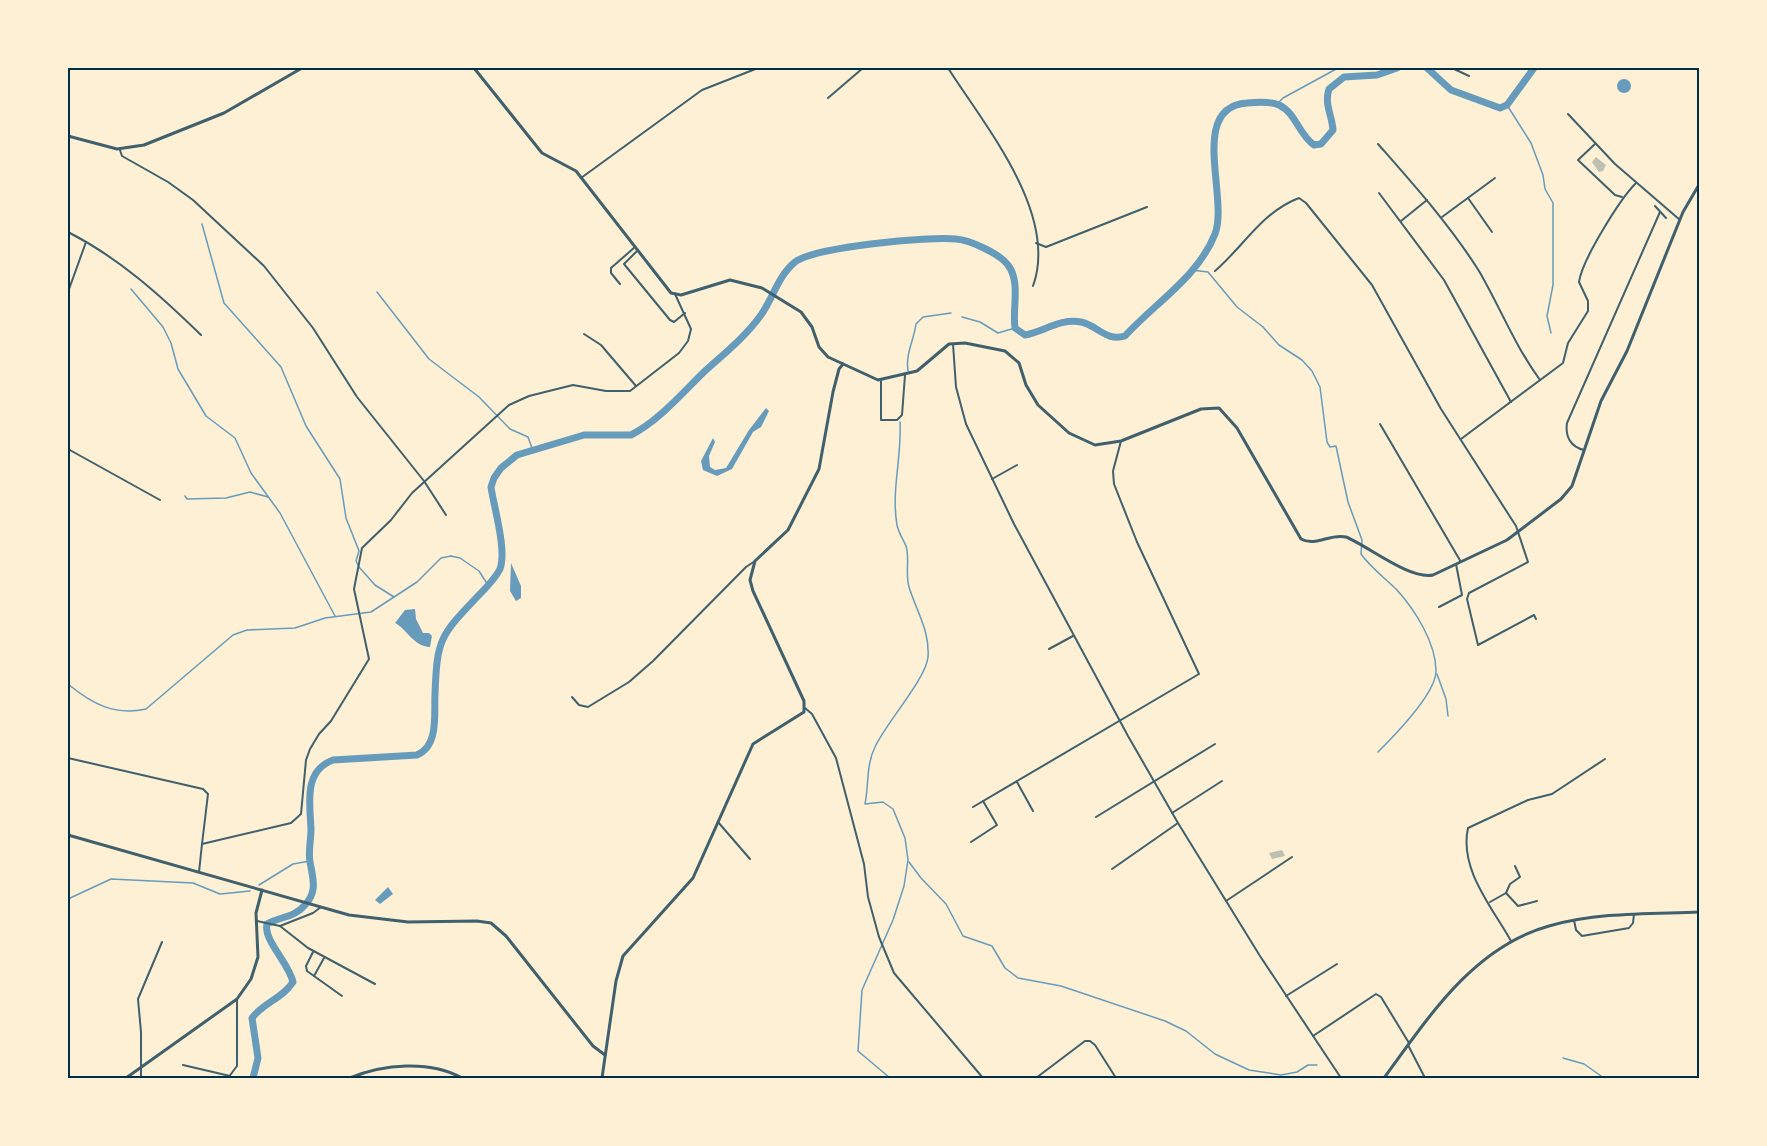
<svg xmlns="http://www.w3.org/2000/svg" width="1767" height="1146" viewBox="0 0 1767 1146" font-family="'Source Sans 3',sans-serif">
<rect width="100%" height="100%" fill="#fdf0d5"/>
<g fill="#669bbc">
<circle cx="1624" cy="86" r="7"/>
<path d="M766 408 769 411 761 427 753 432 732 469 717 476 703 470 701 461 713 438 715 442 709 456 710 467 715 470 726 468 749 430Z"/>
<path d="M511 563 521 586V598L516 601 510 591Z"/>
<path d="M415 609 416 619 423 633H429L432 636 430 647C413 646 407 629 395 623L405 610Z"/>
<path d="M388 887 393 894 380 904 375 900Z"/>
</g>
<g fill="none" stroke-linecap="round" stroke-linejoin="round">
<g stroke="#669bbc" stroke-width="1.5">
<path d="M1277 104 1283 98 1338 68"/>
<path d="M1507 105 1531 143 1543 175 1545 189 1553 203V285L1547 316 1551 333"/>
<path d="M202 224 224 303 281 367 306 426 340 479 346 518 359 551 356 561 359 567 375 585 394 597"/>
<path d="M1191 270 1208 272 1237 307 1263 327 1279 345 1302 360 1312 371 1320 387 1327 442 1330 447 1336 446 1348 502 1362 540 1361 554C1371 568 1385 578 1397 590 1415 610 1436 643 1436 671 1436 693 1393 737 1378 752"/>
<path d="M131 289 163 327 171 343 178 369 206 416 235 438 251 473 280 513 335 616"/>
<path d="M377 292 429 359 479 397 510 429 528 437 533 451"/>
<path d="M962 317 980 322 998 333 1015 328"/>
<path d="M908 371C905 355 914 340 916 324L923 317 951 313"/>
<path d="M185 496 187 499 226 498 250 492 268 497"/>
<path d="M1437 674 1446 699 1448 716"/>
<path d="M68 684C92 704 115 716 146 709L233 635 247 630 295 628 325 618 371 612 417 582 441 558 451 556 460 558 479 571 488 585"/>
<path d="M909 862 921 878 946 904 963 936 992 946 1005 968 1018 978 1061 986 1165 1021 1186 1031 1215 1054 1249 1070 1281 1075 1297 1072 1308 1065H1317"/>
<path d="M259 885 293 864 310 861"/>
<path d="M68 899 111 879 193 883 220 894 250 891"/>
<path d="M1563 1058 1584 1064 1604 1078"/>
<path d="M890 1078 858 1051 862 990 893 920 904 886 908 860 905 838 893 809 883 802 865 804C869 784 866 765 875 747 886 723 926 679 928 657 930 631 916 610 909 587 905 574 910 558 906 546 903 539 899 534 897 525 891 490 902 457 900 422"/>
</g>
<g stroke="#669bbc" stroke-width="7">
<path d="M1427 68 1451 90 1500 108 1507 105 1534 68"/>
<path d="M253 1078 258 1058 252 1018C263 1003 283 998 293 982 289 963 263 940 267 924 279 917 295 917 304 906 318 892 313 879 310 862 308 852 311 840 311 829 310 804 303 771 333 760L417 755C439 746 434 714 435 694 437 639 440 636 477 597 485 589 495 579 500 569 507 550 494 508 491 487L494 478 501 468 517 455 584 435H631C659 421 683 392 706 370 725 353 746 336 761 315 773 298 778 276 795 262 815 247 929 236 956 239 970 240 1000 254 1008 265 1021 282 1012 309 1015 328L1025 335C1043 332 1060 318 1081 322 1097 325 1106 342 1125 336 1155 303 1198 277 1215 234 1229 198 1188 107 1247 103 1257 102 1270 101 1279 105 1296 113 1299 135 1314 145L1321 144 1333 130C1332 115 1324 104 1329 89L1344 77 1377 75 1397 68"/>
</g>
</g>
<g fill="#bec0b2">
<path d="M1596 157 1606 165 1603 171 1599 172 1592 162Z"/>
<path d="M1282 850 1285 856 1272 859 1269 853Z"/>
</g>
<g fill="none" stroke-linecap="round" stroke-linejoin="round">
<g stroke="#3f606c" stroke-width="2">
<path d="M948 68C985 126 1059 214 1033 286"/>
<path d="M1452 68 1469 76"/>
<path d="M828 98 863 68"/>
<path d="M1568 114 1615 164 1680 220"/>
<path d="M1378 144C1414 185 1450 225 1479 271 1500 307 1515 346 1540 380"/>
<path d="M1595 144 1578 160 1615 195 1622 197"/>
<path d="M120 150 122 156 168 182 193 200 264 266 313 328 357 397 424 481 446 515"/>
<path d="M581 178 702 90 758 68"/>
<path d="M1379 193 1444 280 1511 402"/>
<path d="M1468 198 1492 232"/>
<path d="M1655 206 1666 218"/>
<path d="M1442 217 1495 178"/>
<path d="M1401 221 1427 200"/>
<path d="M68 232C119 258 160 295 201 335"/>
<path d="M1036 243 1046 247 1147 207"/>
<path d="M638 250 624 264 670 320 674 322 685 313"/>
<path d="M1215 271C1244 246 1262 212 1299 198L1306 203 1372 285 1441 409 1516 526 1528 562 1469 593 1467 599 1478 645 1534 615 1536 619"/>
<path d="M620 284 611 273V268L635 247"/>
<path d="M68 292 86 242"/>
<path d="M584 334 601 345 636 386"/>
<path d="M953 344 956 387 966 424 1014 524 1128 736 1178 823 1260 956 1341 1078"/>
<path d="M881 381V420H897L902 415 905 375"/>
<path d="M1380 424 1461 562"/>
<path d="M1461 439 1563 363 1568 343 1588 311V301L1579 282C1582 260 1620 199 1636 183"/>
<path d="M68 449 160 500"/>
<path d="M1584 450C1571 447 1565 437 1567 423L1660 212"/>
<path d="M992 479 1017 465"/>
<path d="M1439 607 1462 595 1456 564"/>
<path d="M1049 649 1073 636"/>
<path d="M572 697 579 705 588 707 629 682 653 661 746 567 755 561"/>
<path d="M805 708 812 714 836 758 864 864 868 897 879 937 894 973 983 1078"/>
<path d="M68 758 203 789 208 794 202 844"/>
<path d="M1017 782 1033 811"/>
<path d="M973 807 1199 674 1137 542 1114 484 1113 471 1121 441"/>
<path d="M1172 813 1222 781"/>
<path d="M1096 817 1215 744"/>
<path d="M718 822 750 859"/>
<path d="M971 842 997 825 983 801"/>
<path d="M1112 869 1178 823"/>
<path d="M199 872 202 844 291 823 301 814 306 760 310 749 319 734 331 721 369 659 354 589 362 548 391 520 412 493 509 405 529 396 573 385 606 391H630L679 353 688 341 691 329 675 294"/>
<path d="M1506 893 1510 884 1520 877 1515 866"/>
<path d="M1226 901 1292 857"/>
<path d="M1490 902 1506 893 1518 906 1537 901"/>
<path d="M321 907 313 913 280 926 308 948 375 984"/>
<path d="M1574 920 1576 930 1582 936 1629 928 1633 923 1634 914"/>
<path d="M257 921 280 926"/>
<path d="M1511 941C1492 907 1459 869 1468 828L1528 800 1552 794 1605 759"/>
<path d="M313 952 306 966 307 971 342 996"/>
<path d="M314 976 324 958"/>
<path d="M1286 996 1337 964"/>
<path d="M1313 1036 1376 994 1381 997 1409 1043"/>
<path d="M1408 1045 1425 1078"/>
<path d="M183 1065 230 1076"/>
<path d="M141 1078V1032L138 999 162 942"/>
<path d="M228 1078 237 1066V999"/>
<path d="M1036 1078 1085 1041H1090L1095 1045 1116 1078"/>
</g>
<g stroke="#3f606c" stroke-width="3">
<path d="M474 68 542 153 576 171 671 293 681 295 730 280 762 288 801 312 812 327 819 347 828 357 878 380 917 371 949 344 965 343 1005 351 1019 363 1026 385 1038 405 1069 433 1095 445 1121 441 1201 409 1219 408 1237 428 1301 539C1316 547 1330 533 1346 537 1368 546 1410 580 1433 575L1507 540 1561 499 1572 486 1601 401 1627 351 1683 212 1700 183"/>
<path d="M68 136 117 149 144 145 224 113 302 68"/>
<path d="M68 835 349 915 408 922 477 921 491 923 506 936 593 1046 605 1055"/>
<path d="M126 1078 237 999 251 979 258 957 256 913 262 890"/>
<path d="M350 1078C383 1064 430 1060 462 1078"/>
<path d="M602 1078 616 981 623 956 693 878 753 744 804 712V701L753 591 750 580 755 561 788 530 819 469 833 392 839 369 843 364"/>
<path d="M1384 1078C1428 1018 1473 947 1549 926 1598 912 1649 914 1700 912"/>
</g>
</g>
<rect width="1767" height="1146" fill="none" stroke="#fdf0d5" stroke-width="138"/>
<rect x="69" y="69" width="1629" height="1008" fill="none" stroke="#003049" stroke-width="2"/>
</svg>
